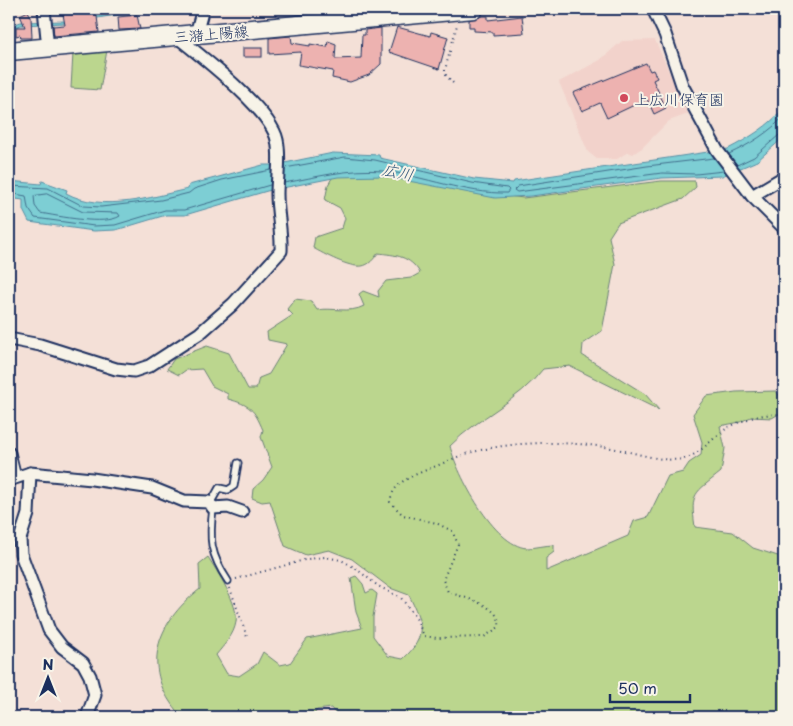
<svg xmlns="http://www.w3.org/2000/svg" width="793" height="726" viewBox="0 0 793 726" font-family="'Playpen Sans','Klee One',sans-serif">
<rect width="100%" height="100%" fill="#f4e0d7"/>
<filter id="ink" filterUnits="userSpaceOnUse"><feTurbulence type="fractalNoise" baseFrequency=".02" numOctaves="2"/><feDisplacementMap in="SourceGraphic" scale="10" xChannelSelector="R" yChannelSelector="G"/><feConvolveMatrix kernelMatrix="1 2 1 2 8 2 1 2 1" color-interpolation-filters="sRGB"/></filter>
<g filter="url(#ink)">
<path fill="#f2d2cb" d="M655 40 688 114 669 121 642 148 633 154 628 152 617 159H597L588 152 559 82 600 60 622 41Z"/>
<g fill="#bbd68e" stroke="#6b8276">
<path d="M107 50 100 90 71 88 73 53Z"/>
<path d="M336 171 446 181 479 192 523 198 661 181H695L696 187 683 199 618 223 609 237 615 264 602 331 583 344 582 355 645 394 659 410 570 366 543 369C519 401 478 417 450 446 457 474 494 546 527 548 535 548 545 545 554 545V552L546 558V571L628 536 634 521 648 517 668 476 683 472 689 463 701 455 702 442 693 414 706 396 736 392 776 391 784 402V411L772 418 751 417 740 422 720 426 725 448 721 472C694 494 690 492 695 527L733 532 753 548 784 558V717H338L331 708 317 710 312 717H177L180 715C140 669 155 624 200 589L199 564 208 557C217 571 239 605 236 622 234 635 224 645 216 655L227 674 239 676 257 664 263 652 280 665 290 663 307 639 362 628 356 612 351 578 356 576 363 584 366 593 372 590 377 594 373 617V636L388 656 403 659C428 636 422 623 409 595L390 588 352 559 329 550 306 555 285 546 270 501 262 502 252 498 253 489 263 480 272 467 261 437 263 430C254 409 250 405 228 399V394L212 386 202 369 186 370 179 375 167 369 174 359 207 346 229 353 248 389H256L259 378 269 374 287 344 268 340 267 332 293 315 287 309 295 299 311 301 317 310C333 307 349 314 364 306L359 294 363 291 379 297 378 291 386 281 411 278 420 273C410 256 396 255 378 253 374 259 369 265 362 266 349 268 324 254 313 248L315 237 342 228 345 218 340 208 325 200 328 185Z"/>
</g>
<g fill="#7dced4" stroke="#568ea5">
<path d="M135 9 184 11 211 9 207 12 172 14 135 12 66 23 21 25 9 29V26L21 22 66 21Z"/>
<path d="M784 108V137L757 161 722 176 662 178 531 196 495 198 383 176 338 177 267 191 185 215H166L116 230 94 231 29 222 23 210V200L9 198V181L41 184 42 181 67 190 66 193C103 213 151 197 188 189L189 185 263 165H275L333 153 379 155 380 158 474 179 513 183 514 181 728 149C749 138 769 126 784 108Z"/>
</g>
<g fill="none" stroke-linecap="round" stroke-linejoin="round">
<g stroke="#426f8d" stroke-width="1">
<path d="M729 154C749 145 770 132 784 116"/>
<path d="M714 158 647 166 518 186 514 190 517 192 662 173 696 174 724 171"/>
<path d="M737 165 754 157 779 135 784 134"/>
<path d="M284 183C318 177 348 168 383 171 425 176 465 194 507 193L509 190 507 188 472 183 375 160 345 157 285 168"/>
<path d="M9 186 48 188 83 206 101 207 161 200 189 193 194 189 222 180 271 170"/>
<path d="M9 193 26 196 28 208 35 218 94 226 115 225 165 210H184L270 185"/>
<path d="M47 194 83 212 118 213 120 216C105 226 58 216 40 213L35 206 34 196Z"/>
</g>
</g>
<g fill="#edb2b0" stroke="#1b2f5e">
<path d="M62 9H96L99 32 54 36 53 26 65 25Z"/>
<path d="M28 11 31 17 32 38H21L20 35 16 36V27H25L20 15Z"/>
<path d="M137 15 140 29 119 30 118 17Z"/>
<path d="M482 16H488V20L522 16 524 33 493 35V32L474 31V27H469V20Z"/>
<path d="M397 27 430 36 431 32 448 37 439 69 389 52Z"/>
<path d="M381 28V64L369 75 350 82 332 78 333 71 299 65 301 52 269 54V38L291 36 292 43 310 46V44L327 47 328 41 336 44 335 59 361 58 362 35H365V30Z"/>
<rect x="243" y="48" width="19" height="9"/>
<path d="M646 63 650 71 653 70 657 78 653 80 666 108 654 114 647 99 607 118 600 103 582 111 573 93Z"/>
</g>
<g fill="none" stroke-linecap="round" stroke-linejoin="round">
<g stroke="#1b2f5e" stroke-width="9">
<g id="service">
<path d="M210 504 219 488 228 490 234 486 238 463"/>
<path d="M213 508C209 540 210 554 228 581"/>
</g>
</g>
<g stroke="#1b2f5e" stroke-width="15">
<g id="minor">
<path d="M44 9 48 48"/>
<path d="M653 9 665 34 682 85 717 150 752 196 784 228"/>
<path d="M196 34 202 12"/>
<path d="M752 196 784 177"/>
<path d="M9 339 40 345 116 369 134 371 149 366 200 333 233 304 281 251C282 232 277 213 277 194 277 176 281 158 277 140 271 110 201 56 176 36"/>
<path d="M9 453 15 477"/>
<path d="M30 473 28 514 20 539 21 554 49 630 62 647 83 663 90 676 95 695 87 717"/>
<path d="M9 480 30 473 92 479 152 488 184 501 209 502 213 508 228 507 242 512"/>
</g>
</g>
<g stroke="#1b2f5e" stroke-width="21">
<path id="primary" d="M9 51 474 9"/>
</g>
<g stroke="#1b2f5e" stroke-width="2" stroke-dasharray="1 4" stroke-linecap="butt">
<path d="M453 83 445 74V70L457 25"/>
<path d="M236 579 308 559 325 557 341 560 354 567 378 586 401 598 415 616 424 636 437 638 484 637 499 627C502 605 464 598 448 592L443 580 458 544 452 531 436 523 403 515 390 502C393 481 413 476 431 468 445 463 459 455 473 452 514 441 563 441 605 447 628 450 661 463 683 459 700 455 712 438 726 429 742 419 766 412 784 415"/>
<path d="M230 588 248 640"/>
</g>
<use href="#service" stroke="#f7f3e8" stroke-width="5.5"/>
<use href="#minor" stroke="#f7f3e8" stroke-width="11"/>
<use href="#primary" stroke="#f7f3e8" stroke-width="18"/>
</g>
</g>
<circle fill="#d1495b" stroke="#f7f3e8" stroke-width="2" cx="624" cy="98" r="5"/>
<g text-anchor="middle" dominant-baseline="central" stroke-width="4" stroke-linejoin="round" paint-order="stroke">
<g font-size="15" fill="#1b2f5e" stroke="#f7f3e8">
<text transform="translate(211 33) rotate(-5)">三潴上陽線</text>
</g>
<g font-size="15" fill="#1b2f5e" stroke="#f7f3e8" text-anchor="start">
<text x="634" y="98">上広川保育園</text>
</g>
<g font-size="16" font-style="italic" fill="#34577c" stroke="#f7f3e8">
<text transform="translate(398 171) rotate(12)">広川</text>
</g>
</g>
<rect width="793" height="726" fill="none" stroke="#f7f3e8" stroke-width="30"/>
<rect x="15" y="15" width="763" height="696" fill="none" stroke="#1b2f5e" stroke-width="2" filter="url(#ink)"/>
<g transform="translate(48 678)" stroke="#f7f3e8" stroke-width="4" paint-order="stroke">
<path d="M0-4L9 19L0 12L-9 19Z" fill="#1b2f5e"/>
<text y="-8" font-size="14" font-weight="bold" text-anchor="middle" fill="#1b2f5e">N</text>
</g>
<path d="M610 694v8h80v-8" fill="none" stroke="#1b2f5e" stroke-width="2.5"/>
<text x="618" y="694" font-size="15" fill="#1b2f5e" stroke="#f7f3e8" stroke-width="4" paint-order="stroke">50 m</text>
</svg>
